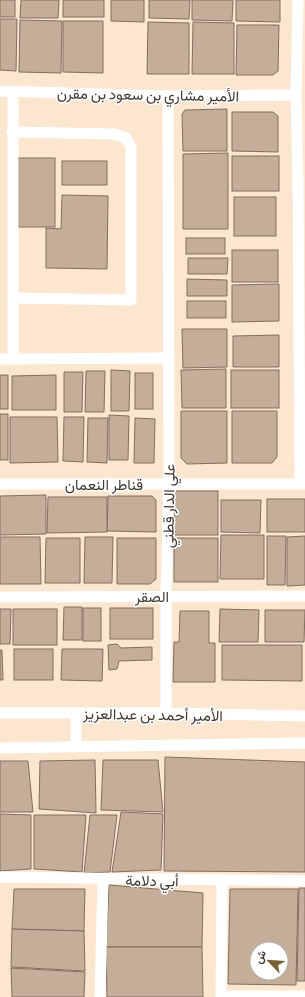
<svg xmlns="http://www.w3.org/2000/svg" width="305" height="997" viewBox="0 0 305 997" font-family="Commissioner,Vazirmatn,sans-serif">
<rect width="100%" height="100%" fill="#fbe6d0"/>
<g fill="#c3ae9a" stroke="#816e5c" fill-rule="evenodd">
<rect x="0" y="0" width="15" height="17"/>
<path d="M21 0H59L58 18H20Z"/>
<rect x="63" y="0" width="41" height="17"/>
<path d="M111 0H144V22L111 21Z"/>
<path d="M149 0H190L189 19 149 18Z"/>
<path d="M192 0H233L232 21 192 20Z"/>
<path d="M236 0H280V22L236 21Z"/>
<path d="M0 19H17L16 71 0 70Z"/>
<path d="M20 20 62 21 61 73 19 72Z"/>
<path d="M63 21H103V73L63 72Z"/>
<path d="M148 22 189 23V74H147Z"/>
<path d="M193 22 234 23V74H192Z"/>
<path d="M237 25H279L278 71 273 75H236Z"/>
<path d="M227 109V151H183L182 114 185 110Z"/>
<path d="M232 112H273L278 116V152L232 151Z"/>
<path d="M228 153V229H183V154Z"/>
<rect x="232" y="156" width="47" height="35"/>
<rect x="18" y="158" width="37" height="69"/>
<rect x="62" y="161" width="45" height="24"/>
<path d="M62 195 108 196 107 269 46 268V228L61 229Z"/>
<rect x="234" y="197" width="42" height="39"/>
<rect x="186" y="238" width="39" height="16"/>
<rect x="232" y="250" width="46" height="32"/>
<path d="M188 258H228L227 274H188Z"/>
<path d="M187 279 227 280V296H187Z"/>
<path d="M279 284V321L232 322V285Z"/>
<rect x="187" y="301" width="39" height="17"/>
<path d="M182 329H227V367L183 368Z"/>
<path d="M279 335V367H233V336Z"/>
<path d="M226 369V408H182L181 370Z"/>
<path d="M111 370 130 371 129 411H111Z"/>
<rect x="231" y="370" width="48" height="38"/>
<path d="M86 371H105L104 412H85Z"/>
<path d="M64 372H83L82 412H64Z"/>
<rect x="135" y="373" width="18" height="36"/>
<rect x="0" y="375" width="8" height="34"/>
<path d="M56 375V410H12V376Z"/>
<path d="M181 411H227V463L187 464 181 458Z"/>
<path d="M232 411H277V457L272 463H232Z"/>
<rect x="0" y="414" width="8" height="46"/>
<path d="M109 415 129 416 128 460H109Z"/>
<path d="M10 417H57L58 462 10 463Z"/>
<path d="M64 417H84L83 462 63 461Z"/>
<path d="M88 418H108L107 463 87 462Z"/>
<path d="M135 418 155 419 154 463H134Z"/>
<rect x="174" y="491" width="44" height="44"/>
<path d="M46 495V534L0 535V496Z"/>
<path d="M108 496H152L156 500V532L107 531Z"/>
<path d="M48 497H107V532L47 533Z"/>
<rect x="267" y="499" width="38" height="33"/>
<path d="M221 500H261L260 533 221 532Z"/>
<path d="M221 535H264V579H220Z"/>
<path d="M267 536H286L285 585H267Z"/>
<path d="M305 536V585L287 586V537Z"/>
<path d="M0 537H40L41 584H0Z"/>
<path d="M85 537H113L112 583H84Z"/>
<path d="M46 538H80V583H45Z"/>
<path d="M117 538H156V579L150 584H117Z"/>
<rect x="174" y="538" width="44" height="44"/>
<path d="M64 607H82V640H63Z"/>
<rect x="83" y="608" width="18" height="33"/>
<rect x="110" y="608" width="43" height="31"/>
<path d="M0 609H11L10 644H0Z"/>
<rect x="13" y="609" width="44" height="36"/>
<path d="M220 609 259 610 258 642H219Z"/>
<path d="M265 610H305L304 642H265Z"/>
<path d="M180 611H209V643H215V682H173L174 642H179Z"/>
<path d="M117 644 121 648 152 647V660L119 661 117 669 109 670 108 645Z"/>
<path d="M222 645H302V681L222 680Z"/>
<rect x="14" y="649" width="39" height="31"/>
<path d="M62 649H103L102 681 61 680Z"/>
<path d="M0 650H2L3 680H0Z"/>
<path d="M165 757 305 762V872L164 871Z"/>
<path d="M95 760 96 813 39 809 40 761Z"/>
<path d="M103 760H158L163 812 101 810Z"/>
<path d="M0 761H28L33 812H0Z"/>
<path d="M121 812 163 814 161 870 112 872Z"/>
<path d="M0 814 31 815V869L0 871Z"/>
<path d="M34 815H86L82 872 34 869Z"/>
<path d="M90 815H117L110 872 84 873Z"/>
<path d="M109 885 203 893 202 947H106Z"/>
<path d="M299 888H305V981H297Z"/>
<path d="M14 889H85L84 931 12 929Z"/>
<path d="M230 889H298L296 985 228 984ZM257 949H281V973H257Z"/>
<path d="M12 929 84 931 85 971 11 967Z"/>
<path d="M106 947H202L203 997H107Z"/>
<path d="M11 968 85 972 84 997H12Z"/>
</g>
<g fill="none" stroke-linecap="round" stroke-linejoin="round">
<g stroke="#fff" stroke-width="11">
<path d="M298 0 296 95 298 181 300 484"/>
<path d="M0 91 168 96 296 95"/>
<path d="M12 132 115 134 126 138 131 147V300L13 298"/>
<path d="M13 358V91"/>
<path d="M0 359 169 358"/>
<path d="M0 484H305"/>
<path d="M0 597 305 596"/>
<path d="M0 713H166L305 716"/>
<path d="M166 713V596L169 483 168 96"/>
<path d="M76 747V713"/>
<path d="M0 748 305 743"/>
<path d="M0 877 305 881"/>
<path d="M221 996H305"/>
<path d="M100 997 103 880"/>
<path d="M221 997 222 881"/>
</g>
</g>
<g text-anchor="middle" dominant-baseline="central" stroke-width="3" stroke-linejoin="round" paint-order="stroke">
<g font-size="15" fill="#423a32" stroke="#fff">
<text transform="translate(148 94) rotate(1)">الأمير مشاري بن سعود بن مقرن</text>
<text x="104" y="484">قناطر النعمان</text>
<text transform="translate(168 506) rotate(-89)">علي الدار قطني</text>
<text x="152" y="596">الصقر</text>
<text transform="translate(153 714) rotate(1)">الأمير أحمد بن عبدالعزيز</text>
<text transform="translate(152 880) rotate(1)">أبي دلامة</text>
</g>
</g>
<g transform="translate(269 961) rotate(295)"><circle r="19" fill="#ffffff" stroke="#b3b0ad"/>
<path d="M0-3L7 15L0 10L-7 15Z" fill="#785f30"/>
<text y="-6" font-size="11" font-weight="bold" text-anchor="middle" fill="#423a32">ش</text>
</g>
</svg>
